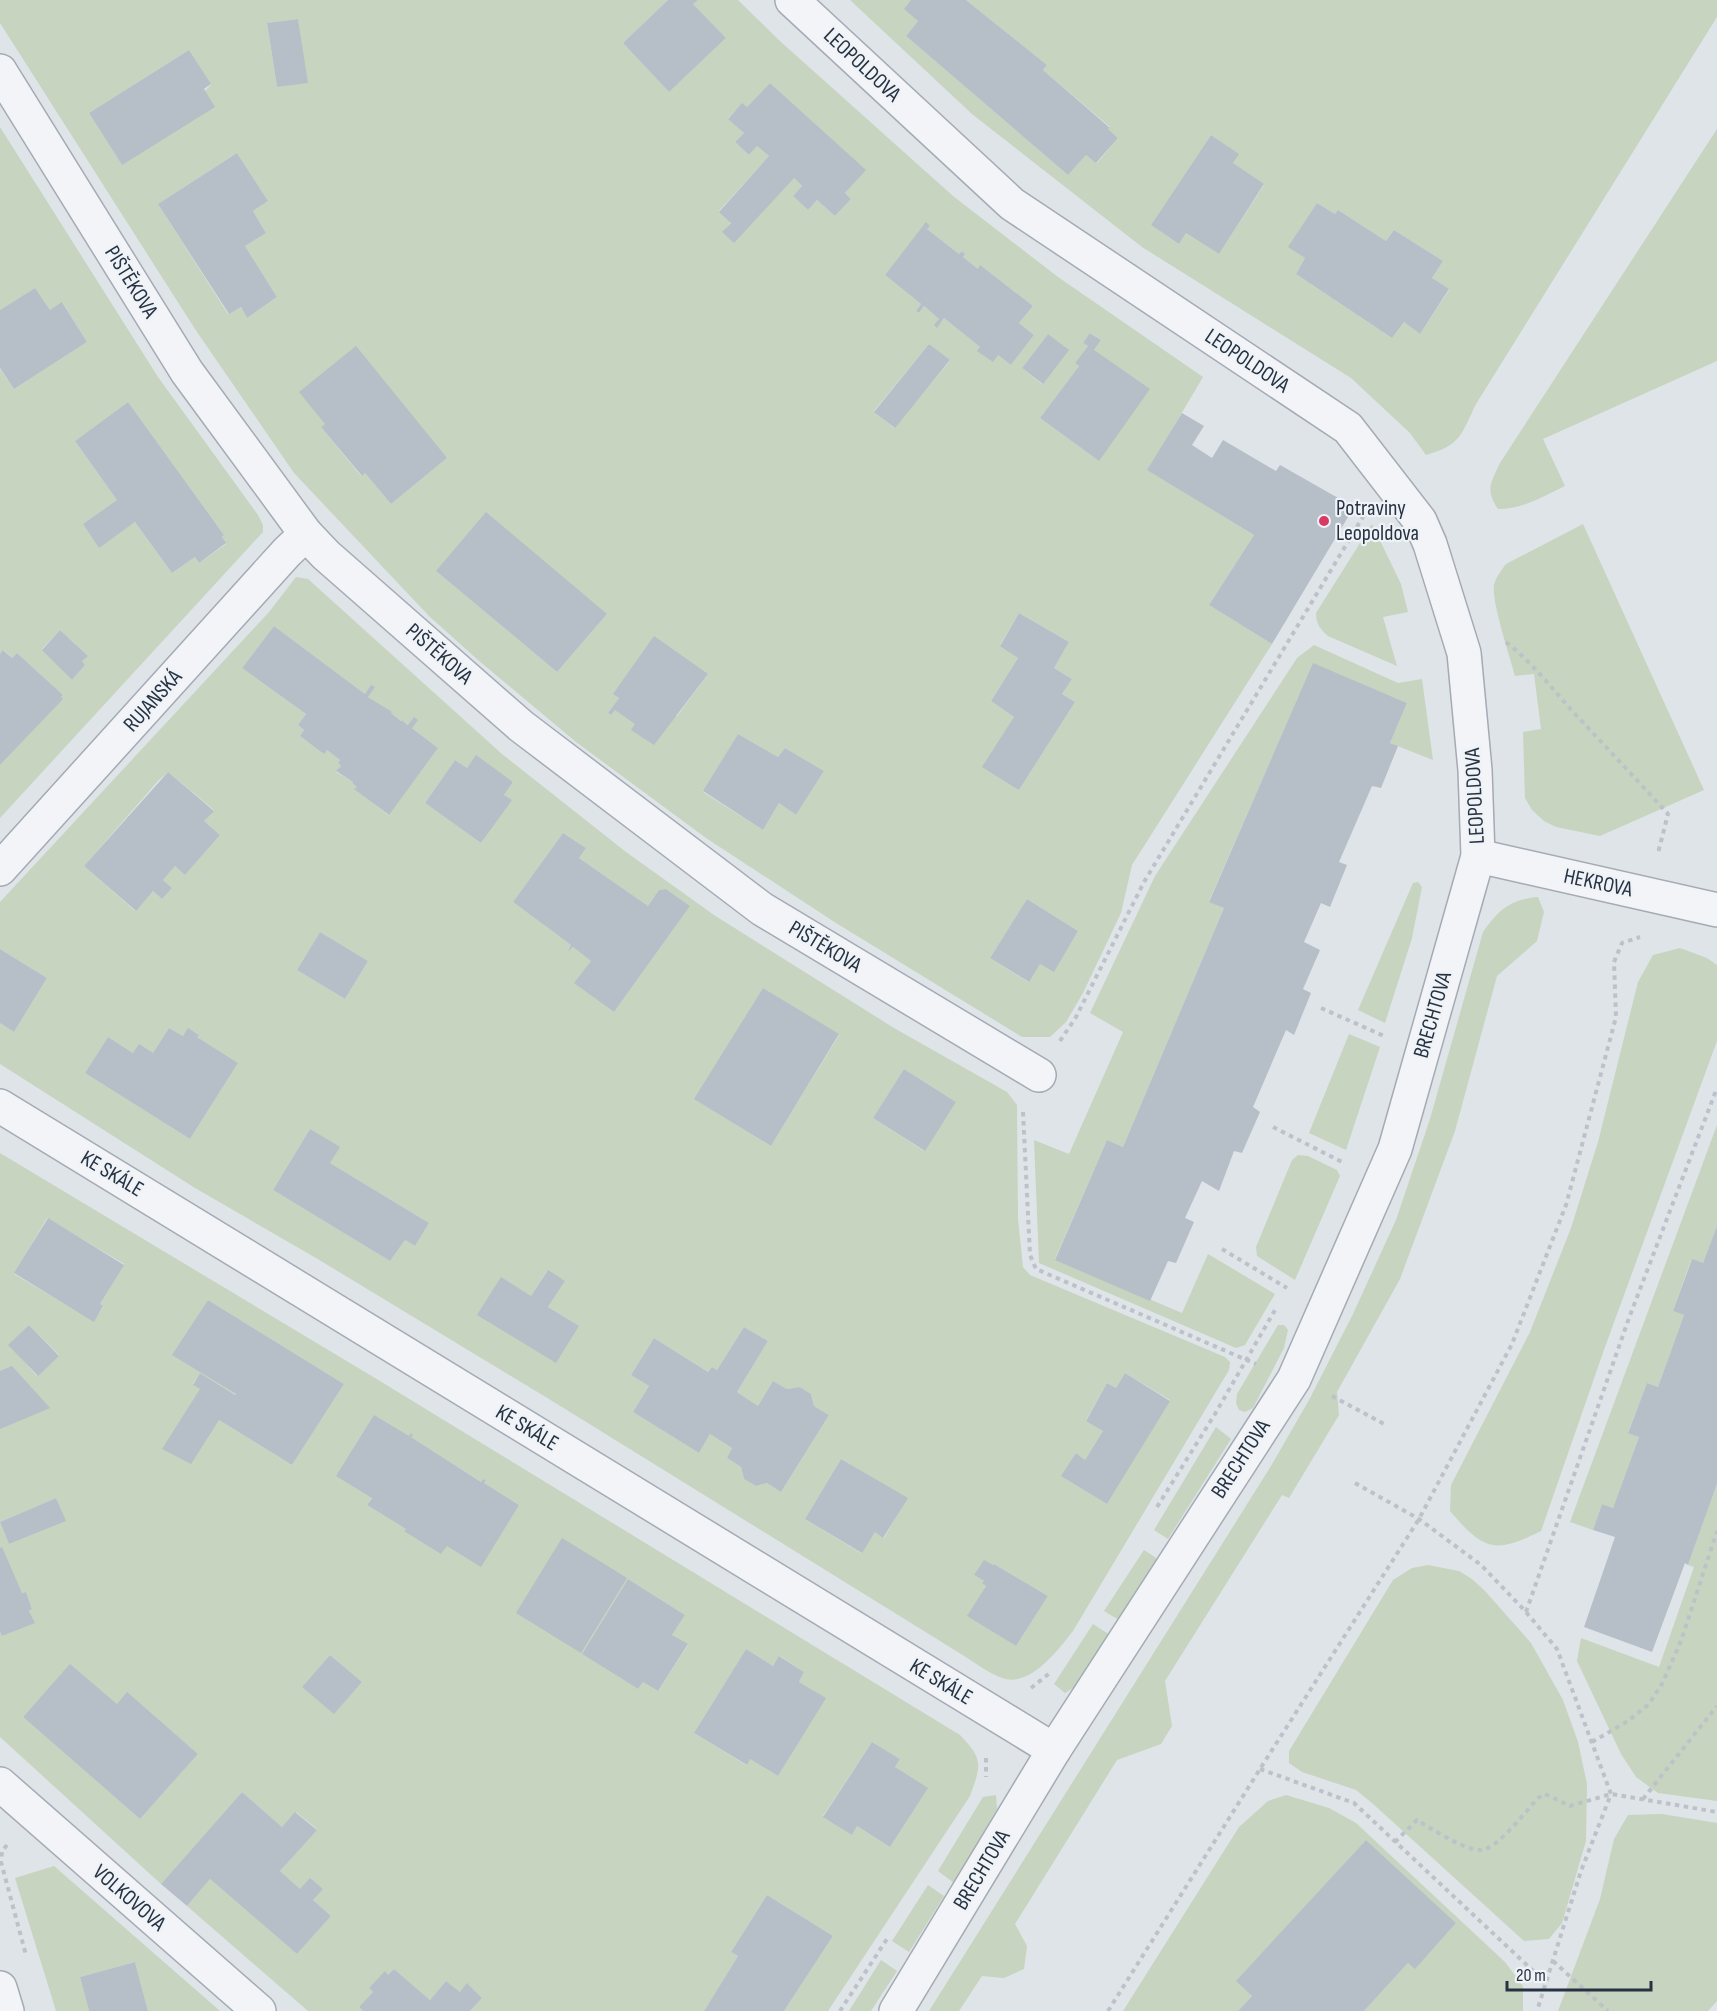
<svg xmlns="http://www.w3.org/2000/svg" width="1717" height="2011" viewBox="0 0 1717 2011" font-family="'Sofia Sans Condensed',sans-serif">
<rect width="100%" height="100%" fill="#dfe4e9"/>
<g fill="#c7d4bf" fill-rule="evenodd">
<path d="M0 0H668L623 43 669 92 726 38 693 4 698 0H738L781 42 953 196 1058 277 1203 377 1148 470 1254 535 1209 605 1272 644 1132 865 1121 913 1083 993 1066 1022 1050 1037H1022L836 923 706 838 576 742 478 660 429 616 294 473 195 329 0 23ZM298 19 307 82 277 87 267 23ZM189 50 211 85 122 165 89 113ZM770 83 865 170 845 193 851 199 835 216 817 200 808 210 793 196 802 186 794 178 723 232 731 222 719 211 769 156 757 146 749 155 735 142 744 133 728 118 742 104 747 107ZM237 153 268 201 253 211 266 233 245 246 277 297 247 318 241 307 228 314 158 204ZM926 223 930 226 927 229 959 254 962 251 965 254 963 257 978 269 981 266 1033 306 1019 323 1034 335 1011 365 998 355 980 347 944 318 937 327 939 319 924 306 919 313 916 311 921 304 885 275ZM1091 333 1101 340 1094 350 1099 461 1040 418 1079 366 1075 363 1088 346 1083 343ZM1048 334 1068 350 1042 384 1022 368ZM929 344 950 361 894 428 874 411ZM325 424 447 458 391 504 365 473 361 476 321 427ZM436 571 607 614 557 672ZM1019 613 1069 642 1054 668 1072 679 1062 694 1075 702 1019 790 1014 717 991 701 1018 658 1000 645ZM708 674 677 716 615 710 611 715 608 713 619 698 614 694ZM738 734 778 757 785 748 824 771 796 815 779 803 763 830 703 792ZM1027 899 1078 931 1054 971 1040 964 1028 982 990 958Z"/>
<path d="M850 0H911L918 21 906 36 1068 175 1086 155 1097 163 1118 138 1108 129 1110 127 1043 70 1047 65 966 0H1717V17L1476 404C1461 435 1461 445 1426 455L1410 433 1351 378 1142 247 972 114ZM1211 135 1238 154 1233 163 1264 185 1219 254 1186 233 1179 244 1151 225ZM1317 203 1335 214 1338 210 1386 241 1394 230 1443 261 1432 278 1449 290 1420 334 1404 322 1392 338 1296 274 1305 258 1289 247Z"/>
<path d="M0 127 158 377 258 515 263 525V532L0 818V765L62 699 61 697 63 695 17 653 12 658 4 650 0 654V369L14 389 87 342 63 303 50 310 35 288 0 310ZM128 402 224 535 222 537 226 544 199 563 195 557 172 573 135 522 99 547 83 524 117 500 75 441ZM60 630 87 655 82 661 85 665 72 680 42 649Z"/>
<path d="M1717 129V361L1543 439 1565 486C1543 496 1522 510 1498 509 1485 490 1491 482 1500 463Z"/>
<path d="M1372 524 1401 584 1408 612 1383 617 1397 666 1328 636C1320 629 1316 624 1316 613Z"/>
<path d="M1583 524 1704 790 1600 836 1556 827 1544 821 1532 810 1525 798 1523 732 1541 729 1534 674 1515 676C1510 657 1491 600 1494 585 1496 577 1501 571 1506 564Z"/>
<path d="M296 577 308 579 502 754 626 852 714 915 894 1028 1007 1092 1017 1105 1018 1219 1023 1267 1030 1275 1225 1357 1230 1362 1229 1370 1073 1631C1058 1650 1030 1688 1002 1678 988 1673 974 1662 961 1654L549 1399 316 1258 195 1188 0 1064V1023L14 1032 47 978 0 949V902L269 612ZM274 626 365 694 371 686 374 687 368 697 391 712V713L401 721 402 720 438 748 388 815 355 789 357 787 352 783 353 782 336 772 341 766 338 763 340 760 327 750 325 754 321 752 300 736 304 730 298 725 306 714 242 668ZM476 756 513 782 504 795 511 800 481 843 425 803 455 760 467 768ZM168 772 214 810 204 821 220 835 185 875 175 866 163 880 172 888 162 899 153 891 135 911 84 866 158 781ZM563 833 586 848 579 858 648 906 659 890 666 889 690 906 614 1012 575 983 591 961 573 947 569 951 568 949 571 945 513 902ZM320 932 368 961 345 999 297 970ZM763 988 839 1035 771 1146 695 1099ZM169 1028 183 1036 188 1029 198 1034 197 1037 238 1063 190 1139 85 1073 108 1037 133 1053H153ZM904 1069 956 1102 924 1151 873 1118ZM310 1129 330 1163 429 1223 415 1246 405 1240 390 1261 273 1190ZM547 1271 565 1281 548 1307 579 1326 501 1277 531 1296ZM744 1327 768 1341 737 1392 758 1406 773 1381 787 1389 800 1387 811 1394 814 1406 829 1415 781 1492 767 1483 756 1486 744 1479 741 1467 727 1458 732 1448 710 1434 699 1453 633 1412 649 1386 631 1375 654 1338 708 1372 712 1367 717 1370ZM1125 1373 1170 1400 1107 1504 1062 1476 1076 1453 1085 1460 1103 1431 1086 1420 1107 1383 1116 1388ZM841 1459 907 1498 884 1538 875 1532 861 1553 805 1519ZM994 1564 1048 1596 1016 1646 968 1616 986 1586 983 1583 984 1581 974 1575Z"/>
<path d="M1314 645 1398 683 1422 679 1433 760 1390 743 1407 703 1313 664 1209 901 1224 908 1123 1147 1107 1140 1055 1259 1182 1313 1208 1254 1275 1294 1245 1345 1236 1348 1039 1263 1034 1140 1069 1154 1123 1032 1090 1013 1155 876 1297 658Z"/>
<path d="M1418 882 1422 887 1412 938 1385 1023 1358 1010 1413 883Z"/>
<path d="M1538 897 1544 912 1537 941 1497 976 1455 1131 1400 1279 1337 1392 1339 1415 1289 1498 1282 1495 1165 1681 1172 1726 1161 1744 1117 1760 1015 1924 1027 1946 1024 1969 1004 1978 982 1976 959 2011H929L1271 1466 1309 1400 1352 1316 1396 1220 1430 1119 1483 932C1498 910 1511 899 1538 897Z"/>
<path d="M1680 948 1707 958 1717 965V1041L1605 1347 1541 1531C1495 1554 1484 1551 1450 1511L1451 1485 1530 1332 1571 1228 1598 1142 1638 982 1653 955Z"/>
<path d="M1349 1034 1380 1047 1346 1150 1309 1133Z"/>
<path d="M1717 1125V1226L1703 1263 1691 1260 1673 1311 1684 1315 1658 1387 1647 1383 1628 1432 1639 1437 1613 1508 1602 1504 1593 1530 1570 1522Z"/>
<path d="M0 1153 375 1378 960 1735C984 1760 981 1765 970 1796L828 2011H784L833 1936 767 1895 731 1952 738 1956 704 2011H470L482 1998 468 1984 460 1992 446 1981 430 2000 394 1969 388 1975 385 1972 369 1988 373 1992 359 2007 363 2011H308L187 1906 210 1879 297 1954 331 1916 313 1900 322 1889H300L280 1871 317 1829 296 1812 282 1827 242 1792 161 1884 0 1737V1632L2 1636 34 1623 29 1611 32 1609 26 1592 22 1593 0 1548ZM47 1218 124 1264 100 1304 103 1307 94 1321 14 1274ZM208 1300 344 1384 292 1465 219 1420 200 1389 193 1384 200 1373 235 1395 236 1394 173 1355ZM29 1325 59 1355 37 1376 9 1345ZM412 1434 411 1437 481 1482 483 1479 486 1480 484 1483 519 1505 447 1546 404 1531 406 1529 367 1505ZM56 1498 65 1521 9 1544 0 1522ZM628 1579 685 1615 672 1635 688 1645 658 1691 643 1682 638 1689 582 1654ZM746 1649 773 1666 780 1656 804 1672 799 1682 825 1698 778 1776 750 1759 746 1765 694 1733ZM330 1655 362 1682 334 1713 302 1687ZM70 1665 117 1704 139 1703 198 1754 140 1819 23 1717ZM872 1742 900 1759 895 1767 927 1789 890 1847 857 1826 852 1835 823 1816Z"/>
<path d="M1298 1155 1308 1156 1337 1170 1340 1176 1295 1280 1257 1256 1256 1247 1292 1160Z"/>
<path d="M1278 1325H1284L1288 1330 1284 1348 1253 1408 1245 1412 1239 1410 1236 1403 1237 1394Z"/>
<path d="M1216 1427 1231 1439 1168 1539 1154 1530Z"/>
<path d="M1717 1484V1801L1658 1793 1636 1777 1621 1754 1577 1661 1581 1638 1659 1667 1694 1567 1688 1565Z"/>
<path d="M1144 1550 1159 1560 1119 1620 1104 1611Z"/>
<path d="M1428 1565 1459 1571 1472 1579 1485 1591 1531 1643 1563 1700 1578 1742 1587 1784 1586 1841 1562 1923 1549 1939 1524 1941 1372 1803 1356 1790 1302 1772 1289 1763V1751L1393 1580 1412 1568Z"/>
<path d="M1093 1624 1110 1635 1078 1685 1065 1693 1054 1684Z"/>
<path d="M996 1795 997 1809 954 1883 938 1871 983 1797Z"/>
<path d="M1286 1795 1329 1808 1356 1823 1505 1962 1523 1986V2011H1364L1408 1963 1415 1968 1456 1923 1366 1840 1237 1981 1252 1996 1238 2011H1123L1239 1827 1268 1801Z"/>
<path d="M1662 1814 1717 1823V2001L1708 2011H1558L1600 1899 1614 1839 1628 1815Z"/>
<path d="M54 1866 220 2011H148L135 1962 80 1977 89 2011H56L15 1878Z"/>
<path d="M928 1885 944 1896 909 1952 892 1941Z"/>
<path d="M881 1960 897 1971 871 2011H849Z"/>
</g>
<g fill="#b6bec7">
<path d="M668 0H698L693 4 726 38 669 92 623 43Z"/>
<path d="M911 0H966L1047 65 1043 70 1110 128 1108 129 1118 138 1096 163 1086 155 1068 175 906 36 918 21 904 9Z"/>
<path d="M298 19 308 83 277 87 267 23Z"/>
<path d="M189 50 211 84 204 89 215 107 122 165 89 113Z"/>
<path d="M770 83 866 170 845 193 851 199 835 216 817 200 808 210 793 196 802 186 794 178 734 243 722 232 731 223 719 212 769 156 757 146 749 155 735 142 744 133 728 119 742 103 747 107Z"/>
<path d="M1211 135 1239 154 1233 163 1264 184 1219 254 1186 233 1179 244 1151 225Z"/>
<path d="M237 153 268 201 253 211 266 233 245 246 277 297 247 318 241 307 229 314 158 204Z"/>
<path d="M1317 203 1335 214 1338 210 1386 241 1394 230 1443 261 1432 278 1449 289 1420 334 1404 322 1392 338 1296 274 1305 258 1288 247Z"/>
<path d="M926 222 930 226 927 229 959 254 962 251 965 254 963 257 978 269 980 265 1033 306 1019 323 1034 335 1011 365 998 355 993 362 977 351 980 347 944 318 937 328 934 325 939 319 924 306 919 313 916 311 921 304 885 275Z"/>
<path d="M35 288 50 310 62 302 87 342 14 389 0 368V310Z"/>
<path d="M1090 333 1101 340 1094 350 1150 389 1099 461 1040 418 1079 366 1075 363 1088 346 1083 343Z"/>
<path d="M1048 334 1069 350 1043 384 1022 368Z"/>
<path d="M929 344 950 360 895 428 874 412Z"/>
<path d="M356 346 447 458 391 504 365 473 362 476 321 427 325 424 299 392Z"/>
<path d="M128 402 224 535 222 537 226 543 199 563 195 557 172 573 135 522 99 548 83 524 117 500 75 441Z"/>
<path d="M1182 413 1204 426 1192 445 1212 458 1223 440 1276 471 1280 465 1354 507 1272 644 1209 605 1254 535 1147 470Z"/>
<path d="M486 512 607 614 557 672 436 571Z"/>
<path d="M1019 613 1069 642 1054 668 1072 679 1062 694 1075 702 1019 790 982 767 1014 717 991 701 1018 658 1000 646Z"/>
<path d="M274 626 365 694 371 685 375 687 368 697 392 712 391 713 401 721 402 720 408 725 414 717 418 720 412 728 438 748 389 815 354 789 357 787 352 783 353 782 336 771 341 766 338 763 340 760 327 750 325 754 321 752 300 736 304 730 298 725 306 714 242 668Z"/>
<path d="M60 630 88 656 82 661 85 665 72 680 42 650Z"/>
<path d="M654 636 708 674 654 745 631 730 635 724 615 710 611 715 608 713 619 698 613 694Z"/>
<path d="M3 650 12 658 17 653 63 695 61 697 63 699 0 765V654Z"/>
<path d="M1313 663 1407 703 1390 743 1398 746 1381 788 1372 786 1339 862 1347 865 1330 907 1321 903 1304 942 1320 950 1303 989 1311 993 1294 1035 1286 1030 1253 1107 1260 1112 1242 1153 1234 1151 1219 1191 1202 1181 1185 1218 1194 1222 1176 1263 1168 1261 1150 1301 1055 1260 1107 1140 1123 1147 1224 908 1209 902Z"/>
<path d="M738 734 778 757 785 748 824 771 796 815 779 803 763 830 703 791Z"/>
<path d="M476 755 513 782 504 795 512 800 481 843 425 803 455 760 467 768Z"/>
<path d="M168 772 214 811 204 821 220 835 185 875 175 866 163 880 172 888 162 899 153 891 136 911 84 866Z"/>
<path d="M563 833 586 848 579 858 648 906 659 890 666 889 690 906 614 1012 574 983 591 961 573 947 569 951 568 950 571 945 513 902Z"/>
<path d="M1027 899 1078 931 1054 972 1040 964 1029 982 990 958Z"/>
<path d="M320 932 368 961 345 999 297 970Z"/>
<path d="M0 949 47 978 14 1032 0 1023Z"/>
<path d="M763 988 839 1034 771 1146 694 1099Z"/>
<path d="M169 1028 183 1036 188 1028 199 1035 197 1037 238 1063 190 1139 85 1073 108 1037 133 1053 139 1044 153 1053Z"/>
<path d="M904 1069 956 1102 925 1151 873 1118Z"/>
<path d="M310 1129 340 1147 330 1163 429 1223 415 1246 405 1240 390 1261 273 1190Z"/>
<path d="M48 1218 124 1265 100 1304 103 1306 94 1322 14 1273Z"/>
<path d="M1717 1226V1484L1688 1565 1685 1563 1652 1652 1584 1627 1615 1537 1593 1530 1602 1504 1613 1508 1639 1437 1628 1433 1647 1383 1658 1387 1684 1315 1673 1311 1692 1259 1703 1263Z"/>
<path d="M548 1270 565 1281 548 1307 579 1326 556 1363 477 1315 501 1277 531 1296Z"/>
<path d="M208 1300 344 1384 292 1465 219 1420 191 1464 162 1449 200 1389 193 1385 200 1373 235 1395 236 1394 172 1355Z"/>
<path d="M29 1325 59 1356 38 1376 8 1345Z"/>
<path d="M744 1327 768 1341 737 1392 758 1406 773 1381 787 1389 800 1387 811 1394 814 1406 829 1415 781 1492 767 1483 756 1486 744 1479 741 1467 727 1458 732 1448 710 1434 699 1453 633 1412 649 1386 631 1375 654 1338 708 1372 712 1367 717 1370Z"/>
<path d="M12 1366 50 1408 0 1429V1371Z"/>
<path d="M1125 1373 1170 1401 1107 1504 1061 1476 1076 1453 1085 1460 1103 1431 1086 1421 1107 1383 1116 1388Z"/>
<path d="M374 1415 409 1436 411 1433 413 1435 411 1437 481 1482 483 1479 486 1480 484 1483 519 1505 481 1567 447 1546 441 1554 404 1531 406 1529 367 1505 372 1498 336 1476Z"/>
<path d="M841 1459 908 1498 883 1538 875 1532 862 1553 805 1519Z"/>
<path d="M56 1498 66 1521 9 1544 0 1522Z"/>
<path d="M562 1538 627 1578 581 1653 516 1613Z"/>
<path d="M2 1547 22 1593 26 1592 32 1609 29 1611 35 1623 2 1636 0 1632V1548Z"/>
<path d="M984 1560 993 1565 994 1564 1048 1596 1016 1646 967 1616 986 1586 982 1583 984 1581 974 1575Z"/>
<path d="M628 1579 685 1615 672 1635 688 1644 658 1691 643 1682 638 1689 582 1654Z"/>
<path d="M746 1649 773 1666 779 1656 804 1672 799 1682 826 1698 778 1776 750 1759 747 1765 694 1733Z"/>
<path d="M330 1655 362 1682 334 1714 302 1687Z"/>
<path d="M70 1664 117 1704 127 1692 198 1754 140 1819 23 1717Z"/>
<path d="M872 1742 900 1759 895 1767 928 1788 890 1847 857 1826 852 1835 823 1817Z"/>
<path d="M242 1792 282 1827 295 1812 317 1830 280 1871 300 1889 310 1878 323 1889 313 1900 331 1916 297 1954 210 1879 187 1906 161 1884Z"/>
<path d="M1366 1840 1456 1923 1415 1969 1408 1963 1364 2011H1238L1252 1996 1236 1981Z"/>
<path d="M767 1895 833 1936 784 2011H704L738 1956 731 1952Z"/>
<path d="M135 1962 148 2011H89L80 1977Z"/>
<path d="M394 1969 430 2000 446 1981 460 1992 467 1983 482 1998 470 2011H363L359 2007 373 1992 369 1988 385 1971 388 1975Z"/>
</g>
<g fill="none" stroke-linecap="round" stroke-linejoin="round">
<g stroke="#a4abb4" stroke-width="36">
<g id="minor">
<path d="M792 0 1012 204 1348 428 1420 521 1430 544 1464 653 1475 770 1478 856 1395 1149 1294 1379 1054 1750 896 2011"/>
<path d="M0 71 187 372 306 534 326 555 521 726 762 909 1039 1075"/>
<path d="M1478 856 1717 910"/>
<path d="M0 869 287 552 306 534"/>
<path d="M0 1106 1054 1750"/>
<path d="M0 1784 259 2011"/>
<path d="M0 1988 7 2011"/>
</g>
</g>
<g stroke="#bdc2c8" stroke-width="4" stroke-dasharray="4.5 4.5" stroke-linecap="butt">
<path d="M1506 642C1533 663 1553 690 1576 715 1607 748 1638 781 1668 814L1658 853"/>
<path d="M1321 1008 1384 1036"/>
<path d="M1060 1041 1076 1017 1144 882 1364 515"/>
<path d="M1023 1112 1030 1255 1036 1269 1256 1364"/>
<path d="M1273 1127 1344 1163"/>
<path d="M1222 1249 1287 1288"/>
<path d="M1332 1396 1386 1425"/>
<path d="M1355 1483 1419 1519 1481 1565 1526 1612 1557 1649 1611 1794 1581 1871 1537 2011"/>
<path d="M1157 1507 1215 1414 1275 1310 1278 1311"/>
<path d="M1526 1612 1629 1318 1717 1088"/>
<path d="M1031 1688 1051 1672"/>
<path d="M1592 1742 1628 1721 1649 1704 1662 1684 1681 1641 1717 1531"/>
<path d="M986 1758V1777"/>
<path d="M1260 1769 1354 1803 1545 1982"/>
<path d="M1643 1799 1717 1706"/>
<path d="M1395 1842 1417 1820C1432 1829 1464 1850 1480 1850 1496 1851 1527 1810 1538 1798L1545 1794 1570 1806 1611 1794 1717 1812"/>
<path d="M7 1845 2 1851 1 1862 26 1955"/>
<path d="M1553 1961 1608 2011"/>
<path d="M840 2011 887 1939"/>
<path d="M1108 2011 1260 1769 1419 1519 1512 1344 1566 1205 1616 1017 1614 962 1622 943 1640 937"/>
</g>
<use href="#minor" stroke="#f2f4f7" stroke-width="33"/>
</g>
<circle fill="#d83a63" stroke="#eff3f7" stroke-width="2" cx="1324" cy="521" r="6"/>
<g text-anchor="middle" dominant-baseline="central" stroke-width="4.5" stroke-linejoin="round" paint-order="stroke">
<g font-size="22" fill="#273342" stroke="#eff3f7">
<text transform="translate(862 65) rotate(43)">LEOPOLDOVA</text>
<text transform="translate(131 282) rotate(58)">PIŠTĚKOVA</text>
<text transform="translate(1247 361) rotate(34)">LEOPOLDOVA</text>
<text transform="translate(439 654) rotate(41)">PIŠTĚKOVA</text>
<text transform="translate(153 701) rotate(-48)">RUJANSKÁ</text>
<text transform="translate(1475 796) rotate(-93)">LEOPOLDOVA</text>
<text transform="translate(1598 883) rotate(12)">HEKROVA</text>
<text transform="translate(825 947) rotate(31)">PIŠTĚKOVA</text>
<text transform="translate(1433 1015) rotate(-74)">BRECHTOVA</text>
<text transform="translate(112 1174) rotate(31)">KE SKÁLE</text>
<text transform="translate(527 1428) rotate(31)">KE SKÁLE</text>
<text transform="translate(1241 1459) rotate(-57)">BRECHTOVA</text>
<text transform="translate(941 1682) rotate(31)">KE SKÁLE</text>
<text transform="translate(982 1870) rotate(-59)">BRECHTOVA</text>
<text transform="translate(129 1898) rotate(41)">VOLKOVOVA</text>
</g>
<g font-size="22" fill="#273342" stroke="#eff3f7" text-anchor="start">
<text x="1336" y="508">Potraviny<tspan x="1336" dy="25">Leopoldova</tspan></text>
</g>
</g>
<path d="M1507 1981v9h144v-9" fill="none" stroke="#273342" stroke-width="3"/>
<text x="1516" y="1981" font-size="18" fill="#273342" stroke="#eff3f7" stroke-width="4.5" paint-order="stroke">20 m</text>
</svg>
